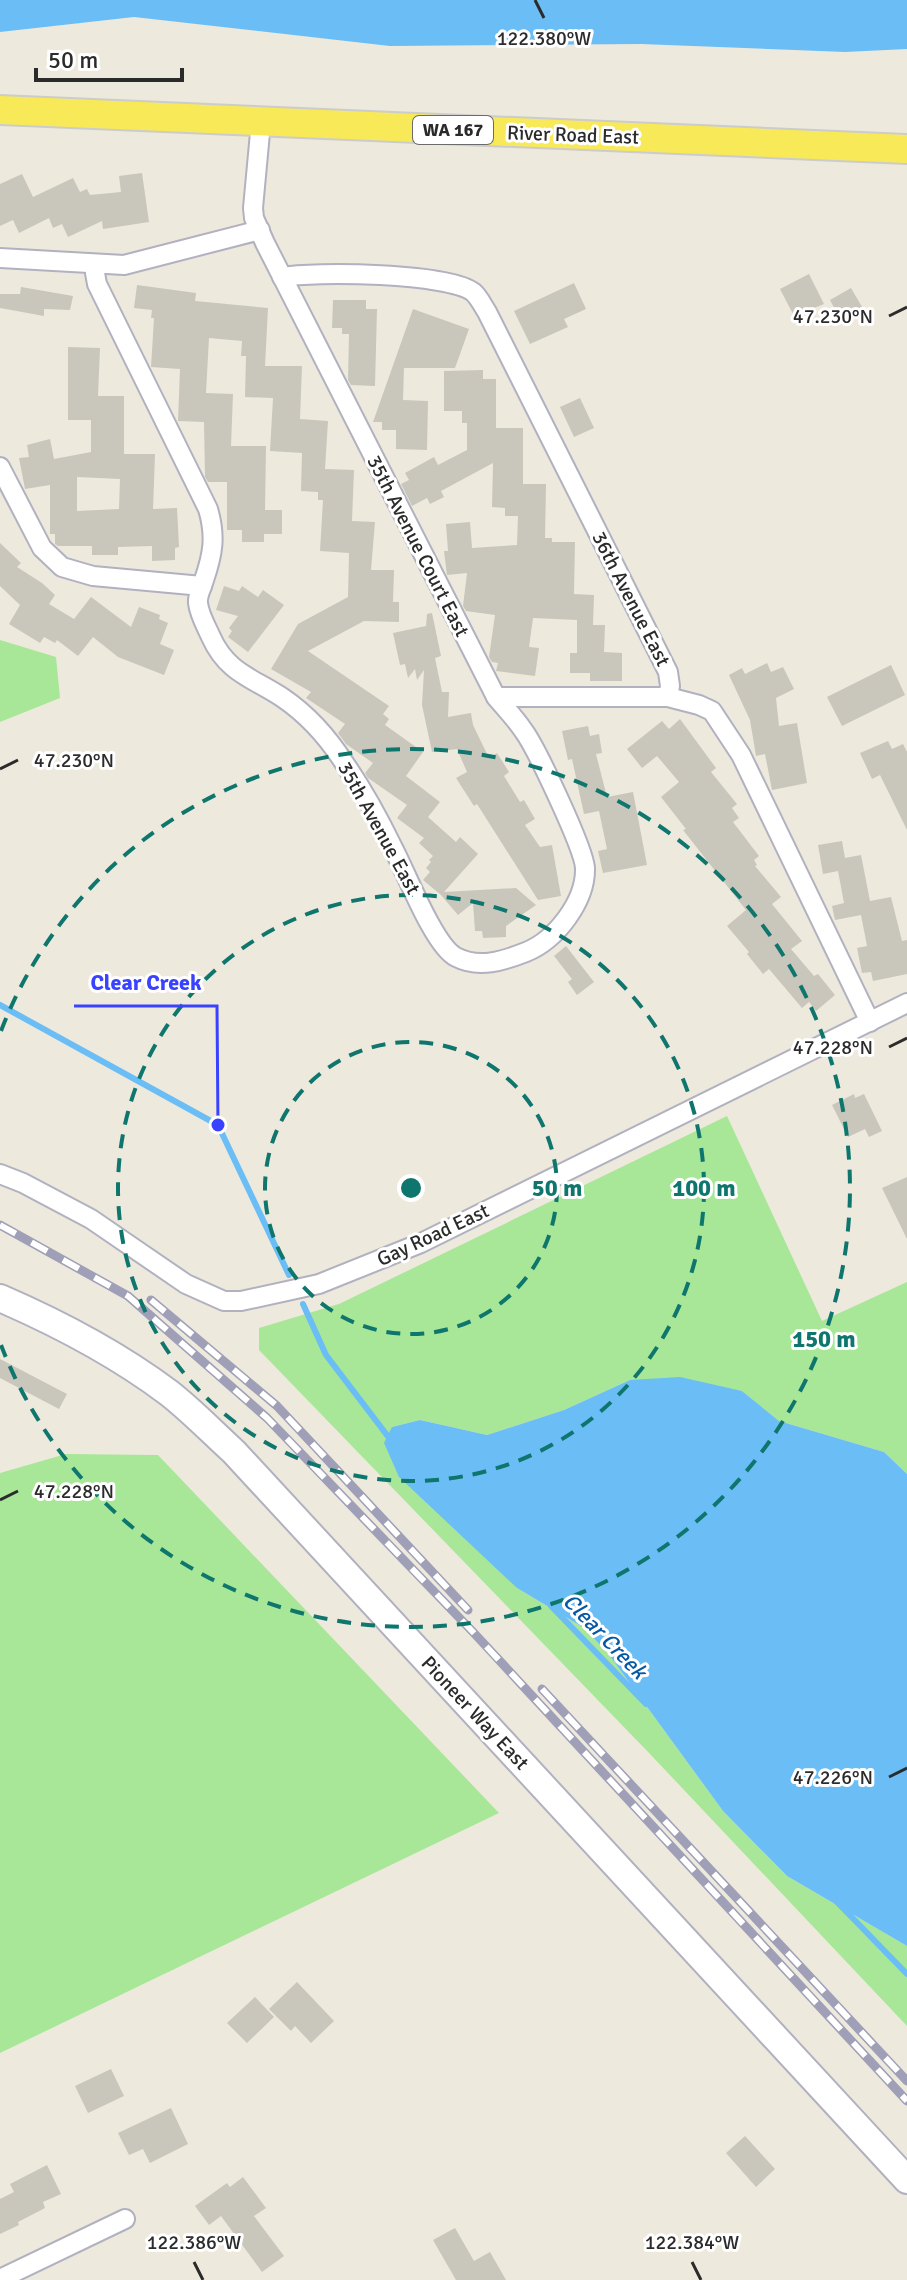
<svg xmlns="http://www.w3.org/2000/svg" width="907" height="2280" viewBox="0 0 907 2280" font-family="Signika,sans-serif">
<rect width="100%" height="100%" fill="#eee9dd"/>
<g fill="#a7e797">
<path d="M0 640 56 657 60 698 0 722Z"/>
<path d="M727 1116 822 1321 907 1282V1474L884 1452 779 1421 742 1391 630 1380 564 1410 487 1435 420 1420 392 1427 517 1588 584 1628 607 1652 723 1811 787 1876 907 1946V2026L650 1754 259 1350V1328L339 1304Z"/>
<path d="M66 1454 158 1455 499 1813 0 2053V1473Z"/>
</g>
<g fill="#6bbdf5">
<path d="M0 0H907V49L845 52 641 44 390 46 134 17 0 32Z"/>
<path d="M680 1377 742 1391 779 1421 884 1452 907 1474V1946L787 1876 723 1811 607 1652 584 1628 517 1588 399 1477 384 1443 392 1427 420 1420 487 1435 564 1410 630 1380Z"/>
</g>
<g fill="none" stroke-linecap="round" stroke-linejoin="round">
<g stroke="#6bbdf5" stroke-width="6">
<path d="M0 1005 218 1125 289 1275"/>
<path d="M303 1304 326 1355 393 1443"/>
<path d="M551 1606 646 1704"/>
<path d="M837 1902 907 1974"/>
</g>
</g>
<g fill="#c9c6bc" fill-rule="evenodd">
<path d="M142 173 149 222 103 229 102 221 68 237 62 224 53 228 49 218 19 233 13 220 0 226V184L22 174 33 197 73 178 80 192 87 189 90 195 121 192 119 176Z"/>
<path d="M809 274 824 304 794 316 780 289Z"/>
<path d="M574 283 586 309 564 319 568 327 530 344 514 311Z"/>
<path d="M137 285 196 293 195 301 268 308 265 366H302L300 419 328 421 325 469 354 470 352 521 375 522 371 570H394L393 602H399V622L364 621 308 651 389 706 383 714 389 719 385 725 423 752 406 776 440 802 428 817 456 842 460 837 478 854 444 892 516 888 536 905 506 926V937L483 938 482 931H475L473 903 458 915 441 895 423 880 430 872 426 868 431 862 429 860 433 856 419 843 424 838 397 818 407 805 368 778 365 773 373 763 346 744 338 733 345 724 306 698 311 692 271 669 298 624 348 597 349 553 320 551 323 500H318V492L301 491 302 453 270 451 273 398 245 397 246 356H241L242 341 209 338 206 393 233 394 231 446H266L265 510H282V534H264V542H242V530H227V482H208L205 477 204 422 178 421 180 369 151 367 154 318H151L152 310 134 308Z"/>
<path d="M21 287 73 296 70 310 44 309V316L0 308V294H20Z"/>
<path d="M851 288 865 312 843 324 830 300Z"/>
<path d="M333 300H366V309H377L375 386 351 385 348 380 349 334H342V328H332Z"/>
<path d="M413 309 469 329 455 368H404L403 400 428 401 427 450 396 449V430H382V422H373Z"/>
<path d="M68 347 100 348 98 396H124V454H155L153 509 177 508 179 547 175 548V560L152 561V546L118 547V555H92V546H58L55 544V534H50V485L25 489 19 458 29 457 27 445 50 439 54 459 91 452V420H68ZM77 477 120 479 119 509 77 511Z"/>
<path d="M483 370V379H496V428H523V484H546L545 538H552V542H575L574 594 594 595 593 625H605L604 652 622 653V681H590V673H570V653H577V620L533 618 529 647 539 648 535 676 496 671 498 663 492 662 489 657 495 615 466 611 463 606 467 573 447 575 444 551H448L446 524 470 522 472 548 517 545 518 516H505V508L492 507 493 463 441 491 444 497 430 504 427 498 412 506 401 484 409 480 405 473 434 457 438 465 467 450V423H462V411H444V371Z"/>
<path d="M580 398 594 428 574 437 560 407Z"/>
<path d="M0 543 21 563 17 567 42 583 55 595 49 604 74 619 91 597 131 627 139 607 160 615 159 619 168 623 160 644 174 650 164 675 118 657 93 637 78 656 57 640 55 643 44 637 40 643 9 624 20 605 0 586Z"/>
<path d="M224 586 239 591 242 586 258 597 263 590 284 605 248 652 228 637 232 631 229 628 238 616 216 610Z"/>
<path d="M432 613 441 656 435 658 442 692H449L448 717 471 713 473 725 489 758 497 753 509 772 504 776 520 802 524 800 535 819 525 825 540 847 552 845 561 896 538 900 477 804 474 806 456 778 467 772 457 749 432 752 422 705 424 670 417 680 415 669 408 678 405 664 400 665 393 633 426 626 427 614Z"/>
<path d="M767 663 771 672 783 667 794 689 776 698 779 726 797 723 807 783 772 790 765 754 756 756 750 720 729 675 742 668 745 674Z"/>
<path d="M891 665 905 695 842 726 827 697Z"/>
<path d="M680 719 716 768 711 772 737 804 732 808 739 818 733 822 759 856 754 860 757 865 755 866 781 897 772 904 802 941 791 949 814 976 818 974 835 995 816 1011 809 1002 802 1008 769 969 763 974 747 954 749 952 727 926 746 910 683 830 686 829 661 797 679 782 657 756 642 768 627 749 662 721 669 729Z"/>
<path d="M588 726 590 736 599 734 602 753 596 754 607 797 633 792 647 865 603 873 598 851 607 849 599 811 584 814 572 759 568 760 562 731Z"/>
<path d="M888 741 892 749 903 744 907 752V830L880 775 872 779 860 753Z"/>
<path d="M842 841 845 858 861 855 870 901 891 897 902 941 907 940V974L873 981 871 972 862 973 857 948 867 946 861 915 835 920 832 906 844 903 838 871 823 874 818 845Z"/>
<path d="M566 946 594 982 577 995 568 982 572 979 554 956Z"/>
<path d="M854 1094 855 1098 864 1094 882 1131 869 1137 865 1129 848 1137 832 1105Z"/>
<path d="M907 1177V1239L882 1188Z"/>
<path d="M0 1359 67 1394 59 1409 0 1378Z"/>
<path d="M297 1982 334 2021 311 2043 295 2026 291 2031 269 2009Z"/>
<path d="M255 1997 274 2017 247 2043 227 2023Z"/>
<path d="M111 2069 124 2096 88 2113 75 2086Z"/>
<path d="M171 2108 188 2144 150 2163 143 2149 129 2155 118 2133Z"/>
<path d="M745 2136 775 2169 756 2187 726 2153Z"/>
<path d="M47 2165 61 2194 43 2202 45 2208 18 2222 19 2225 0 2234V2199L14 2192 10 2184Z"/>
<path d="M243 2177 266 2208 254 2216 284 2256 262 2272 221 2216 209 2225 195 2206 227 2183 230 2187Z"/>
<path d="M455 2228 474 2261 490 2252 506 2280H456L433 2240Z"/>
</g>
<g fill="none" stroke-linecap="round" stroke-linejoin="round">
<g stroke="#b1b1c0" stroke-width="22">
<g id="minor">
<path d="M0 258 124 265 260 230"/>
<path d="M98 264 95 273 97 284 208 509C216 536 213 554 204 580 202 587 197 596 198 603 199 614 206 626 211 637 227 673 253 678 283 698 308 715 329 739 345 764 363 790 379 819 393 848 406 872 434 946 456 957 479 969 503 961 526 952 556 940 586 901 585 868 584 849 536 747 523 730 515 718 505 708 496 697L265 243 254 218 253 208 261 122"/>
<path d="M282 277C314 271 449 273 473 292 479 297 483 306 487 312L668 672 670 686 668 697"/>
<path d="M0 467 42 548 62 567 93 576 202 586"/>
<path d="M496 697H668L699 705 712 711 741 755 870 1022"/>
<path d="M0 1174 23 1183 91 1219 186 1284 224 1301H241L319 1284 421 1243 907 1003"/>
<path d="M0 2279 125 2219"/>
</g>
</g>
<g stroke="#b1b1c0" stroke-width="30">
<path id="secondary" d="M0 1298C60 1324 117 1354 169 1393 192 1411 212 1432 234 1452L907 2180"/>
</g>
<g stroke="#ccc" stroke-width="32">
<path id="primary" d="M0 110 907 149"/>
</g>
<use href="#minor" stroke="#fff" stroke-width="18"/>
<use href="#secondary" stroke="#fff" stroke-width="26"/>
<use href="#primary" stroke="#f7e958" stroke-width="28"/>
<g stroke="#9f9fb7" stroke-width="9">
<g id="rail">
<path d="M0 1225 128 1296 267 1418 473 1632 907 2101"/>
<path d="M151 1300 277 1406 468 1610"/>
<path d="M542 1689 907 2081"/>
</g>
</g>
<use href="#rail" stroke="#fff" stroke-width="6" stroke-dasharray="18" stroke-linecap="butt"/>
</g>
<path fill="none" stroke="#2b2b2b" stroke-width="3" d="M535 0 544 18M889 316 907 307M0 769 18 760M889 1047 907 1038M0 1500 18 1491M889 1777 907 1768M194 2262 203 2280M692 2262 701 2280"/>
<g fill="none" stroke="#0f766e" stroke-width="4" stroke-dasharray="14 10">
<circle cx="411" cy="1188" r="146"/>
<circle cx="411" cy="1188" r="293"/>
<path d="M1 1031A439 439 0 1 1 1 1345"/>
</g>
<g text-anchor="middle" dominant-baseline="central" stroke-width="6" stroke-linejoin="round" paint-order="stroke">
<rect fill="#fff" stroke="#6b6b6b" stroke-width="2" x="413" y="116" width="80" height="28" rx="6"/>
<g font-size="18" font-weight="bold" fill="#2b2b2b">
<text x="453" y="130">WA 167</text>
</g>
<g font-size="20" fill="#2b2b2b" stroke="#fff">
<text transform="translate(573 135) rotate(2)">River Road East</text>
<text transform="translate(418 546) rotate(63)">35th Avenue Court East</text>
<text transform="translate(631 599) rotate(63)">36th Avenue East</text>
<text transform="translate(379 828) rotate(61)">35th Avenue East</text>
<text transform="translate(433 1235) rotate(-25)">Gay Road East</text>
<text transform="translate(475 1713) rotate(47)">Pioneer Way East</text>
</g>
<g font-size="22" font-style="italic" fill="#0758a4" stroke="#fff">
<text transform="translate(605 1636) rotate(46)">Clear Creek</text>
</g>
</g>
<g font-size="20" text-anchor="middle" fill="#2b2b2b" stroke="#fff" stroke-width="6" stroke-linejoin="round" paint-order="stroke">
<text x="544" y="45">122.380°W</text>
<text x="833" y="323">47.230°N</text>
<text x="74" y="767">47.230°N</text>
<text x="833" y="1054">47.228°N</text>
<text x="74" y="1498">47.228°N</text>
<text x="833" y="1784">47.226°N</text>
<text x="194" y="2249">122.386°W</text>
<text x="692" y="2249">122.384°W</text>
</g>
<circle cx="411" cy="1188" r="12" fill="#0f766e" stroke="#fff" stroke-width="4"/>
<g font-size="24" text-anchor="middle" font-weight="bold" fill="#0f766e" stroke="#fff" stroke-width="6" stroke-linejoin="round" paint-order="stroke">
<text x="557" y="1196">50 m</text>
<text x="704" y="1196">100 m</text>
<text x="824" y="1347">150 m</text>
</g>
<path fill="none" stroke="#3942ff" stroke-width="3" d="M218 1125L217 1006H74"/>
<circle fill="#3942ff" stroke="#fff" stroke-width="3" cx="218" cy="1125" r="8"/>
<g font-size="22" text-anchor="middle" font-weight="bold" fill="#3942ff" stroke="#fff" stroke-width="6" stroke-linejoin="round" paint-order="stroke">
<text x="146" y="990">Clear Creek</text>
</g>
<path d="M36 68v12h146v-12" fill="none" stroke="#2b2b2b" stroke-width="4"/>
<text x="48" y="68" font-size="24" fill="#2b2b2b" stroke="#ffffff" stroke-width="6" paint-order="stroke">50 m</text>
</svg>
